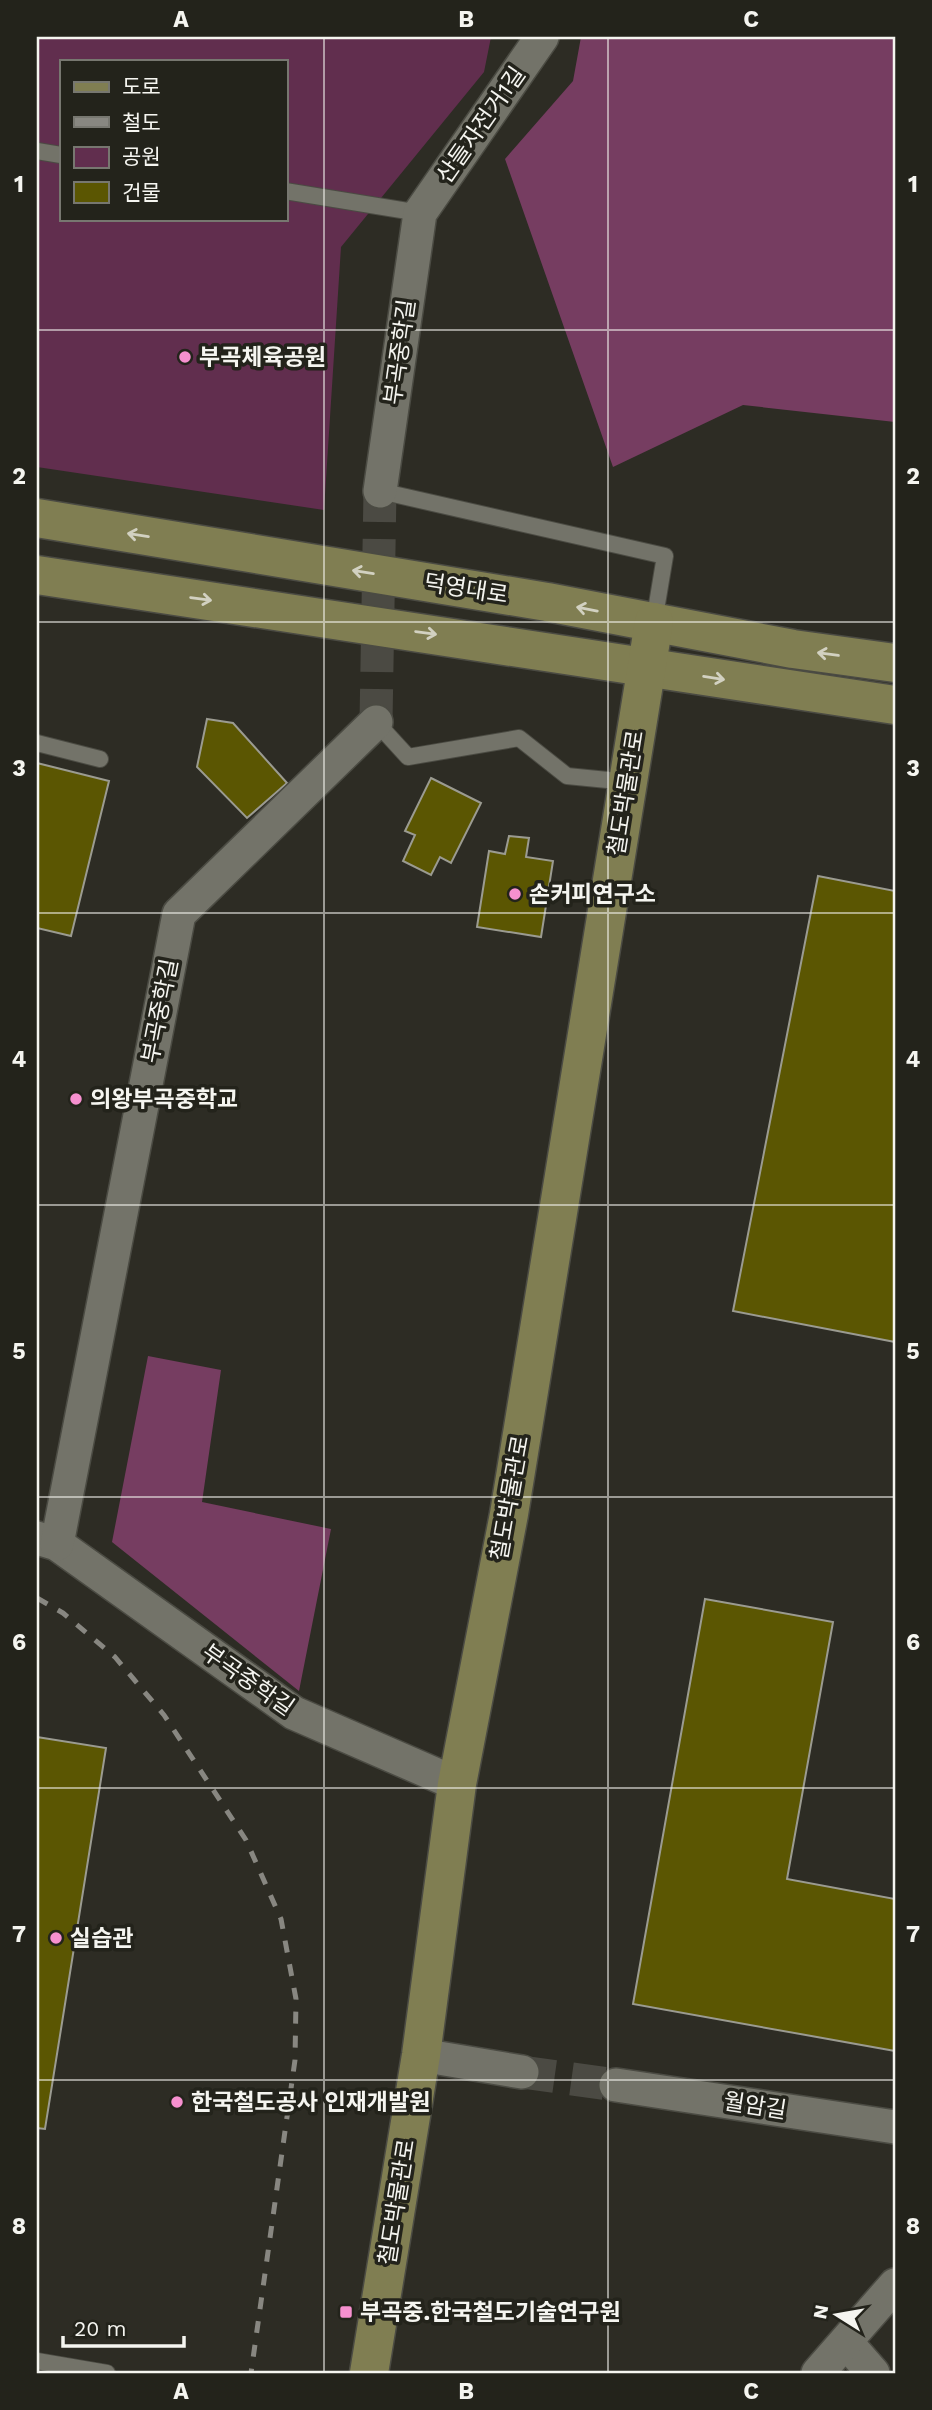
<svg xmlns="http://www.w3.org/2000/svg" width="932" height="2410" viewBox="0 0 932 2410" font-family="'Work Sans','Noto Sans KR',sans-serif">
<rect width="100%" height="100%" fill="#2d2c24"/>
<path fill="#612e4e" fill-rule="evenodd" d="M37 37H491L484 72 341 247 324 510 37 467ZM61 61H285V219H61Z"/>
<g fill="#763d61">
<path d="M581 37H895V422L743 405 613 467 505 159 573 81Z"/>
<path d="M148 1356 221 1370 202 1502 331 1529 299 1691 112 1542Z"/>
</g>
<g fill="#5b5602" stroke="#9b9b91" stroke-width="2">
<path d="M207 719 233 723 287 783 247 818 197 767Z"/>
<path d="M37 763 109 781 71 936 37 928Z"/>
<path d="M431 778 481 803 451 863 440 857 431 875 403 861 415 835 405 831Z"/>
<path d="M509 836 529 838 526 857 553 861 541 937 477 927 489 851 505 854Z"/>
<path d="M818 876 895 891V1342L733 1311Z"/>
<path d="M705 1599 833 1622 787 1879 895 1899V2051L633 2004Z"/>
<path d="M37 1737 106 1748 45 2129 37 2128Z"/>
</g>
<g fill="none" stroke-linecap="round" stroke-linejoin="round">
<g stroke="#4b4a43" stroke-width="33" stroke-dasharray="33 17" stroke-linecap="butt">
<path d="M376 722 380 491"/>
<path d="M522 2072 616 2085"/>
</g>
<g stroke="#4b4b43" stroke-width="18">
<g id="lane">
<path d="M37 151 61 155"/>
<path d="M285 191 420 213"/>
<path d="M380 491 665 556 654 622"/>
<path d="M376 722 408 757 519 738 567 776 628 782"/>
<path d="M37 743 100 759"/>
<path d="M37 2361 107 2373"/>
</g>
</g>
<g stroke="#4b4b43" stroke-width="36">
<g id="street">
<path d="M380 491 420 213 542 37"/>
<path d="M37 1538 57 1544 294 1713 457 1784"/>
<path d="M57 1544 179 914 376 722"/>
<path d="M421 2055 522 2072"/>
<path d="M616 2085 895 2127"/>
<path d="M846 2342 873 2373"/>
<path d="M818 2373 895 2285"/>
</g>
</g>
<g stroke="#4b4b43" stroke-width="41">
<g id="secondary">
<path d="M37 518 547 602 793 649 895 663"/>
<path d="M37 575 895 705"/>
<path d="M369 2373 421 2055 457 1784 509 1514 654 622"/>
</g>
</g>
<use href="#lane" stroke="#737369" stroke-width="16"/>
<use href="#street" stroke="#737369" stroke-width="33"/>
<use href="#secondary" stroke="#807e52" stroke-width="38"/>
<path stroke="#888781" stroke-width="5" stroke-dasharray="12 12" stroke-linecap="butt" d="M37 1598 63 1613 115 1657 164 1715 246 1840 281 1919 296 1999 295 2060 251 2373"/>
</g>
<defs><path id="oneway-shaft" d="M-6 0H5M1.5-3L5.5 0L1.5 3" fill="none" stroke-width="1.6" stroke-linecap="round" stroke-linejoin="round" transform="scale(1.75)"/></defs>
<g stroke="#d2d1c1">
<use href="#oneway-shaft" transform="translate(138 535) rotate(-171)"/>
<use href="#oneway-shaft" transform="translate(363 572) rotate(-171)"/>
<use href="#oneway-shaft" transform="translate(201 599) rotate(8)"/>
<use href="#oneway-shaft" transform="translate(587 609) rotate(-169)"/>
<use href="#oneway-shaft" transform="translate(426 633) rotate(8)"/>
<use href="#oneway-shaft" transform="translate(828 654) rotate(-172)"/>
<use href="#oneway-shaft" transform="translate(714 678) rotate(9)"/>
</g>
<path fill="none" stroke="#f5f5f0" stroke-width="2" stroke-opacity="0.55" d="M324 37V2373M608 37V2373M37 330H895M37 622H895M37 913H895M37 1205H895M37 1497H895M37 1788H895M37 2080H895"/>
<g fill="#f690cf" stroke="#23231b" stroke-width="2.5">
<circle cx="185" cy="357" r="7"/>
<circle cx="515" cy="894" r="7"/>
<circle cx="76" cy="1099" r="7"/>
<circle cx="56" cy="1938" r="7"/>
<circle cx="177" cy="2102" r="7"/>
<rect x="339" y="2305" width="14" height="14" rx="3.5"/>
</g>
<g text-anchor="middle" dominant-baseline="central" stroke-width="7" stroke-linejoin="round" paint-order="stroke">
<g font-size="23" fill="#f5f5f0" stroke="#23231b">
<text transform="translate(481 125) rotate(-55)">산들자전거1길</text>
<text transform="translate(400 352) rotate(-82)">부곡중학길</text>
<text transform="translate(466 589) rotate(9)">덕영대로</text>
<text transform="translate(626 793) rotate(-81)">철도박물관로</text>
<text transform="translate(160 1011) rotate(-79)">부곡중학길</text>
<text transform="translate(510 1498) rotate(-80)">철도박물관로</text>
<text transform="translate(248 1680) rotate(35)">부곡중학길</text>
<text transform="translate(755 2106) rotate(9)">월암길</text>
<text transform="translate(397 2202) rotate(-81)">철도박물관로</text>
</g>
<g font-size="23" font-weight="bold" fill="#f5f5f0" stroke="#23231b" text-anchor="start">
<text x="199" y="357">부곡체육공원</text>
<text x="529" y="894">손커피연구소</text>
<text x="90" y="1099">의왕부곡중학교</text>
<text x="70" y="1938">실습관</text>
<text x="191" y="2102">한국철도공사 인재개발원</text>
<text x="360" y="2312">부곡중.한국철도기술연구원</text>
</g>
</g>
<rect width="932" height="2410" fill="none" stroke="#23231b" stroke-width="77"/>
<rect x="60" y="60" width="228" height="161" fill="#23231b" stroke="#777770" stroke-width="2"/>
<rect x="74" y="82" width="35" height="10" fill="#807e52" stroke="#777770" stroke-width="2"/>
<text x="122" y="94" font-size="21" fill="#f5f5f0">도로</text>
<rect x="74" y="117" width="35" height="10" fill="#888781" stroke="#777770" stroke-width="2"/>
<text x="122" y="130" font-size="21" fill="#f5f5f0">철도</text>
<rect x="74" y="147" width="35" height="21" fill="#612e4e" stroke="#777770" stroke-width="2"/>
<text x="122" y="164" font-size="21" fill="#f5f5f0">공원</text>
<rect x="74" y="182" width="35" height="21" fill="#5b5602" stroke="#777770" stroke-width="2"/>
<text x="122" y="200" font-size="21" fill="#f5f5f0">건물</text>
<g transform="translate(837 2315) rotate(281)" stroke="#23231b" stroke-width="5" paint-order="stroke">
<path d="M0-5L12 26L0 18L-12 26Z" fill="#f5f5f0"/>
<text y="-10" font-size="19" font-weight="bold" text-anchor="middle" fill="#f5f5f0">N</text>
</g>
<path d="M63 2336v10h121v-10" fill="none" stroke="#f5f5f0" stroke-width="3.5"/>
<text x="74" y="2336" font-size="21" fill="#f5f5f0" stroke="#23231b" stroke-width="5" paint-order="stroke">20 m</text>
<rect x="38" y="38" width="856" height="2334" fill="none" stroke="#f5f5f0" stroke-width="2.5"/>
<g font-size="23" text-anchor="middle" font-weight="bold" fill="#f5f5f0">
<text x="181" y="27">A</text>
<text x="466" y="27">B</text>
<text x="751" y="27">C</text>
<text x="19" y="192">1</text>
<text x="913" y="192">1</text>
<text x="19" y="484">2</text>
<text x="913" y="484">2</text>
<text x="19" y="776">3</text>
<text x="913" y="776">3</text>
<text x="19" y="1067">4</text>
<text x="913" y="1067">4</text>
<text x="19" y="1359">5</text>
<text x="913" y="1359">5</text>
<text x="19" y="1650">6</text>
<text x="913" y="1650">6</text>
<text x="19" y="1942">7</text>
<text x="913" y="1942">7</text>
<text x="19" y="2234">8</text>
<text x="913" y="2234">8</text>
<text x="181" y="2399">A</text>
<text x="466" y="2399">B</text>
<text x="751" y="2399">C</text>
</g>
</svg>
